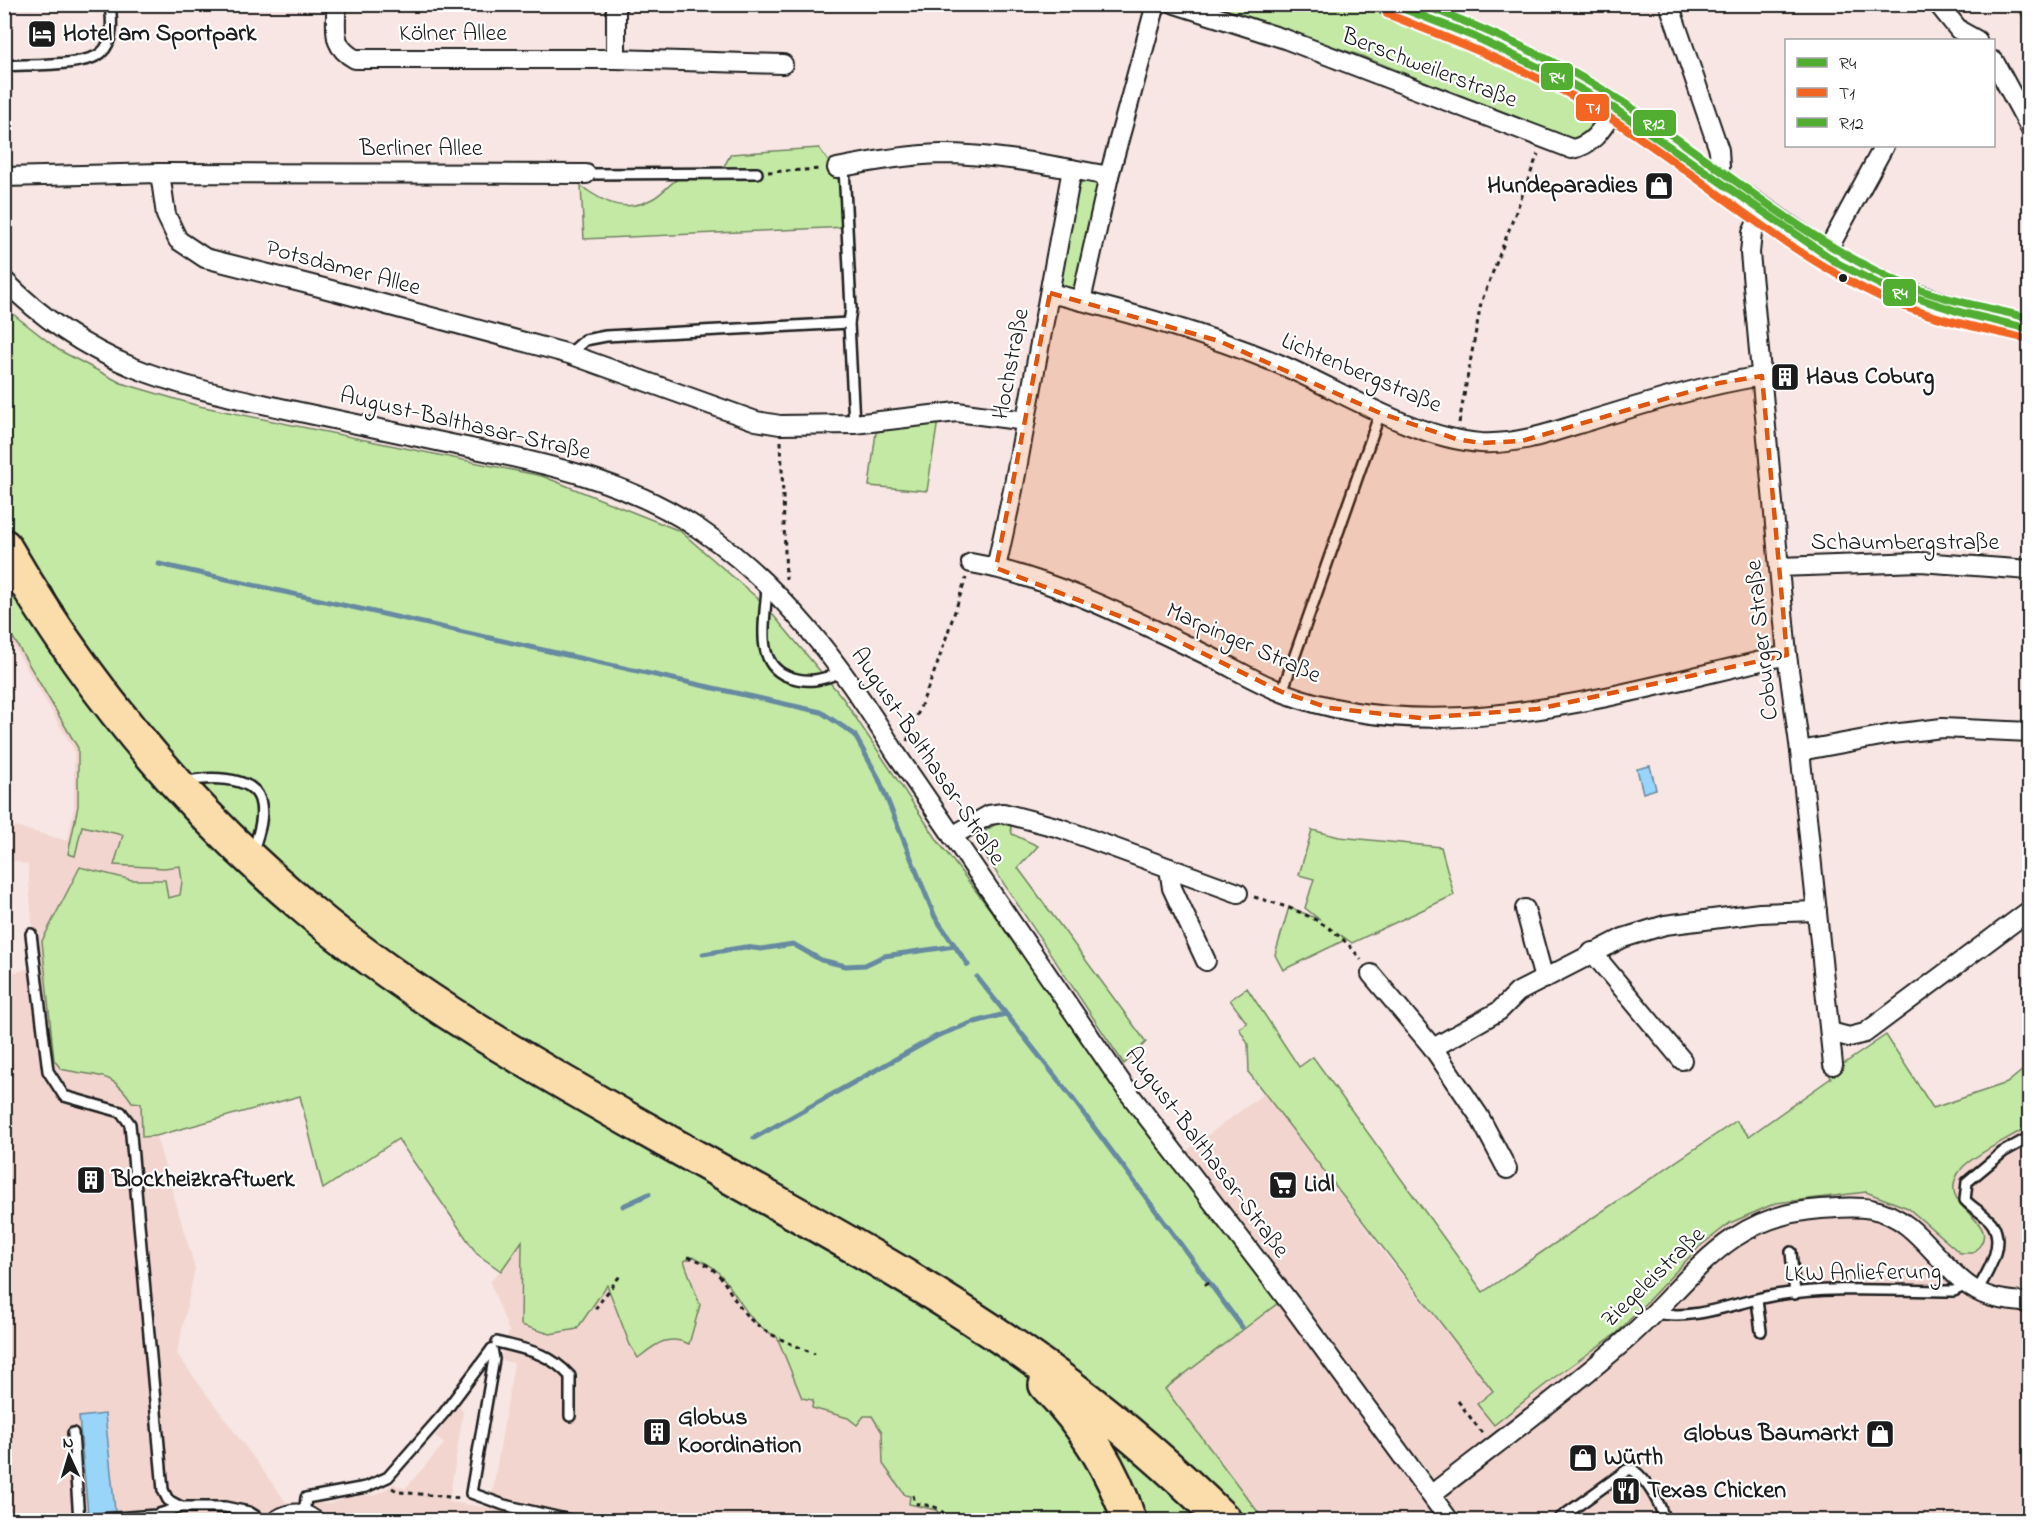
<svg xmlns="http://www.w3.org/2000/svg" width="2034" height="1525" viewBox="0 0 2034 1525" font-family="'Indie Flower',sans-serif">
<rect width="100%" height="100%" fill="#f7e6e3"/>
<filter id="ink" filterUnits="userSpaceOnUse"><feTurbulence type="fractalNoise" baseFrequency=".0167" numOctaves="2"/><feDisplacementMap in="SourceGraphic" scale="12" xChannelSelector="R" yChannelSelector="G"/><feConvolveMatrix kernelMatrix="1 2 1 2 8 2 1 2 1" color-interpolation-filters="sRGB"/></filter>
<g filter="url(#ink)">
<g fill="#f2d5cf" fill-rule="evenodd">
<path d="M4 624 78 748V806L68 854 75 855 82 826 123 835 115 865 164 868 180 866 410 1051 577 1329 607 1285 630 1345 638 1358 657 1343 678 1339 700 1305 684 1261 694 1257 718 1272 748 1317 762 1330 777 1336 803 1398 813 1400 812 1408 848 1418 857 1424 864 1416H872L882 1432 883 1464 905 1495 936 1510 944 1520H5V971L17 972 35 966 28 865 5 858V824L68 841 74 807V750L5 631ZM300 1096 323 1189 398 1139 477 1254 500 1271 490 1282 509 1331 500 1360 514 1363 490 1508 449 1502 463 1412 458 1405 435 1436 444 1444 405 1489 394 1484 376 1495 349 1497 330 1504 286 1502 177 1354 195 1268 156 1136Z"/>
<path d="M2029 1065V1520H1264L1165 1389 1285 1297 1178 1157 1265 1093 1387 1257 1510 1412 1555 1377 1699 1247 1730 1223 1776 1203 1866 1192 1933 1108 2007 1083Z"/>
</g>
<g fill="#c3e9a4" stroke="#708260" stroke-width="1.5">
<path d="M1204 5H1369L1425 26 1593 104 1598 125 1590 137 1572 140 1359 55Z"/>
<path d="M2015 5H2029V25Z"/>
<path d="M819 148 833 168 844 174 847 227 584 239 581 186C604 203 626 214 654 198 666 191 672 179 688 174 697 171 710 173 720 173L731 154Z"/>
<path d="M1088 179 1101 186 1074 288 1066 291 1061 288 1062 265 1080 183Z"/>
<path d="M4 307 59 350 121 383 199 406 542 476 680 531 763 603 842 697 940 844 1286 1297 1165 1389 1264 1520H944L936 1510 909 1504 910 1496 905 1495 883 1464 882 1432 872 1416H864L857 1425 848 1418 812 1408 813 1400 802 1398 777 1337C743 1320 741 1296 718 1272 712 1265 702 1261 694 1257L684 1261 700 1305 689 1344C667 1334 656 1344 638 1358L630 1345 607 1285 577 1329 550 1334 521 1325 522 1241 501 1271 477 1254 398 1139 323 1189 300 1096 156 1136 142 1137 141 1103 132 1102C111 1069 96 1078 61 1069L54 1060 42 941 80 867 132 880H165L168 898 180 895 182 881 180 866 164 868 114 865 123 835 82 826 75 856 68 854 78 806V748L5 624Z"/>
<path d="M938 420 927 491 869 486 876 432Z"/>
<path d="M998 823H1010L1012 834 1038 846 1018 868 1146 1042 1124 1064 984 854 982 843 986 830Z"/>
<path d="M1312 830 1339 837 1441 847 1454 895 1352 943 1341 935 1345 940 1283 970 1275 955 1289 907 1320 920 1305 908 1314 879 1299 875Z"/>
<path d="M1247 988 1299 1067 1313 1057 1483 1292 1736 1121 1749 1136 1831 1078 1829 1074 1886 1035 1933 1108 2007 1083 2029 1065V1126C2013 1136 1973 1155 1962 1168 1928 1210 2012 1219 1973 1253H1960L1908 1208 1866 1192 1776 1203 1730 1223 1699 1247 1617 1333 1555 1377 1494 1425 1477 1404 1493 1391 1249 1073 1248 1044 1239 1028 1247 1023 1230 1000Z"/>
</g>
<g fill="#99d4f9" stroke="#678aa1" stroke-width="1.5">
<path d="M1650 766 1656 789 1643 793 1637 769Z"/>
<path d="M105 1414 115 1511 88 1514 79 1417Z"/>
</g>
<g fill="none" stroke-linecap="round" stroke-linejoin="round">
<g stroke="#678aa1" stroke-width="5">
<path d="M159 564 821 712 854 734 878 777 935 917 968 965"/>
<path d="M703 954 745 947 761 949 793 944 821 960 846 966 865 965 884 956 955 946"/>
<path d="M977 977 1070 1095 1242 1327"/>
<path d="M975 1022 1005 1014"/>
<path d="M754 1138 937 1036 971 1023"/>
<path d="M623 1206 649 1194"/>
</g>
<g stroke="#1c1c1c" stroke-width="14">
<g id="lane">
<path d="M4 66C28 64 83 67 101 53 114 42 112 20 110 4"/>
<path d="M844 167 851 309 849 323"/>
<path d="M586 174 757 173"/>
<path d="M569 354 585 340 606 336 849 323 854 424"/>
<path d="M767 587C766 617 753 662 787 676 808 684 821 680 842 672"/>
<path d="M1282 692 1380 413"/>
<path d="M184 782C204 777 252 774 260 800 265 817 258 835 253 851"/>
<path d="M31 934 48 1071 64 1096 121 1112 130 1124 163 1490 168 1500 181 1507H225L249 1512 262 1520"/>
<path d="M1791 1252 1795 1294"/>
<path d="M1977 1291C1987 1273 2005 1246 1993 1225 1987 1215 1973 1209 1965 1200L1967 1182 2003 1152 2030 1137"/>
<path d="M1757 1300 1761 1331"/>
<path d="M1655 1313C1698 1321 1734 1302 1776 1295 1834 1286 1896 1291 1954 1291L1968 1284"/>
<path d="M497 1342C527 1350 548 1352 570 1376V1416"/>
<path d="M492 1349 494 1359 471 1493 504 1505 570 1520"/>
<path d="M73 1433 79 1520"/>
<path d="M304 1514 306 1498 366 1487 388 1477 444 1413 492 1349"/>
<path d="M1559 1519 1627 1470H1633C1647 1480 1661 1504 1664 1520"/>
<path d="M88 1520 156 1515 181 1507"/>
</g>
</g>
<g stroke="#1c1c1c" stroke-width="22">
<g id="street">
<path d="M336 4C337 30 330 45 355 59H616"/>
<path d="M616 4V59L783 64"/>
<path d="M1175 4 1285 39 1572 149C1594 145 1603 127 1615 109"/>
<path d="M1669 4 1719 150 1720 167 1715 180"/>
<path d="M1938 4 1959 30 1977 40"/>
<path d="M1994 61 2030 128"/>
<path d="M837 168C872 161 906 155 941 154 998 154 1054 166 1109 176"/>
<path d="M160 173 166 215 178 240 205 258 316 286 569 354 756 421 780 425 854 424 957 412 1026 421"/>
<path d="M4 177 160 173 586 174"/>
<path d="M1762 211 1752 233 1750 253 1787 655 1800 751 1833 1065"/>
<path d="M1825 255 1884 146"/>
<path d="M4 280C88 365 169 384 281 408 338 420 395 432 451 444 536 461 625 479 699 529 781 584 844 668 895 752L1128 1092 1293 1307 1449 1520"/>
<path d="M1050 293C1127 312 1205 333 1279 364 1341 390 1412 438 1481 443 1521 445 1558 430 1595 419 1650 402 1705 385 1762 376"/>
<path d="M1081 301 1109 176 1156 4"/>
<path d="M971 563C1051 577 1138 622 1211 657 1235 669 1259 683 1284 693 1441 753 1630 690 1787 655"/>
<path d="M1779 567 1920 562 2030 570"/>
<path d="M996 568 1013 490 1072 169"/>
<path d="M1800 751 1892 734 1942 728 2030 732"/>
<path d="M952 836 989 815 1003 813 1060 828 1238 893"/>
<path d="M1169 868 1172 888 1206 961"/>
<path d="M1525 909 1544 979"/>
<path d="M1592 952 1682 1060"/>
<path d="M1371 974 1433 1048 1479 1116 1507 1169"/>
<path d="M1830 1032 1849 1037 1865 1033 2030 910"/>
<path d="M1433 1048 1499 1011 1518 992 1623 938 1665 925 1760 913 1817 911"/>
<path d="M1432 1494C1495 1445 1560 1397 1620 1345 1689 1287 1720 1216 1821 1209 1838 1208 1854 1206 1871 1209 1920 1218 1937 1268 1977 1291 1993 1300 2012 1301 2030 1303"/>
<path d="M277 1520C290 1512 302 1511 314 1520"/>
</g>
</g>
<g stroke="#1c1c1c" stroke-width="30">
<path id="secondary" d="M1391 4 1475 37 1561 78 1615 109 1839 264 1889 289 1963 313 2030 329"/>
</g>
<g stroke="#1c1c1c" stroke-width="38">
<g id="highway">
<path d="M4 546C84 684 186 808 308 910 418 1002 544 1072 668 1142 803 1218 944 1291 1068 1385 1124 1427 1175 1472 1224 1520"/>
<path d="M1046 1385C1083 1423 1113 1470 1129 1520"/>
</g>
</g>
<g stroke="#1c1c1c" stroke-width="3" stroke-dasharray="4.5 4.5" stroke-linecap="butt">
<path d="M768 172 821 169"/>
<path d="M1459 423 1481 303 1538 154"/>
<path d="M781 441 786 579"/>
<path d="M907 741 937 665 966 578"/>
<path d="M1254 897C1297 909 1334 922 1361 960"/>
<path d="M688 1257C727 1268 725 1293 749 1318 767 1336 793 1344 815 1354"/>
<path d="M1205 1285 1212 1280"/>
<path d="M595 1309 622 1273"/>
<path d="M1458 1401 1482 1433"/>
<path d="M392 1488 399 1492 460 1498"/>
<path d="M913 1495 915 1503C929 1506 942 1505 947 1520"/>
</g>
<use href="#lane" stroke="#fff" stroke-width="9"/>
<use href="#street" stroke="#fff" stroke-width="18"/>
<use href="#secondary" stroke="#fff" stroke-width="26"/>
<use href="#highway" stroke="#faddab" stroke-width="33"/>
<g stroke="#fff" stroke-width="12">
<path id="bus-1" d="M1392 4 1475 37 1561 78 1615 109 1839 264 1889 289 1963 313 2030 329"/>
</g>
<g stroke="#fff" stroke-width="12">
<path id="bus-2" d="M1387 14C1463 44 1540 74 1610 118 1700 175 1786 254 1883 298 1928 318 1980 328 2028 339"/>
</g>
<g stroke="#fff" stroke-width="12">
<path id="bus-3" d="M1421 4C1490 31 1559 61 1621 101 1711 158 1793 232 1890 278 1933 298 1984 307 2030 318"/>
</g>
<use href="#bus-1" stroke="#51ae31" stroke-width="8"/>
<use href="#bus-2" stroke="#f26522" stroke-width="8"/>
<use href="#bus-3" stroke="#51ae31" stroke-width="8"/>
</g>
</g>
<path fill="#de560d" fill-opacity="0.2" stroke="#de560d" stroke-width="4.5" stroke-dasharray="12 8" stroke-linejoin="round" d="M1050 293 1219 341 1380 413 1456 439 1481 443 1522 441 1719 383 1762 376 1787 655 1538 709 1421 718 1329 708 1282 692 1155 630 996 568Z"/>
<defs>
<g id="hotel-square" transform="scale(1.5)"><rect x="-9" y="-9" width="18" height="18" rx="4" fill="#1c1c1c" stroke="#fff"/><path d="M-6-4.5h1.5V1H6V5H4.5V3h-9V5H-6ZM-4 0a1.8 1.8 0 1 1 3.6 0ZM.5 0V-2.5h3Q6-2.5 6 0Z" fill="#fff"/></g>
<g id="shop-square" transform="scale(1.5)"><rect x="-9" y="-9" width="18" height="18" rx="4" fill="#1c1c1c" stroke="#fff"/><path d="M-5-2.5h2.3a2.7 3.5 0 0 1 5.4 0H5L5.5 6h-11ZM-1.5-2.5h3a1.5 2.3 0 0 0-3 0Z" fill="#fff"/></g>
<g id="building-square" transform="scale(1.5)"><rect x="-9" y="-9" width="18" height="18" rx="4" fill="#1c1c1c" stroke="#fff"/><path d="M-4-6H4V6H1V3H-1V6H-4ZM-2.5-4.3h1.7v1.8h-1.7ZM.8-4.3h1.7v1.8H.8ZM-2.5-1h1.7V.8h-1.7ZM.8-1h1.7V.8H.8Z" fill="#fff"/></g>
<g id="supermarket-square" transform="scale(1.5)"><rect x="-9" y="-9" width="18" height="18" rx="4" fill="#1c1c1c" stroke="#fff"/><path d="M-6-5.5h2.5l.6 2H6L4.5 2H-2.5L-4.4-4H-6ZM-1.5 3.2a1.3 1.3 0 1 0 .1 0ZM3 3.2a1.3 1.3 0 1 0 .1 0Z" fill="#fff"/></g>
<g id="restaurant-square" transform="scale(1.5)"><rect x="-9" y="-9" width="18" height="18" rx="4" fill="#1c1c1c" stroke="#fff"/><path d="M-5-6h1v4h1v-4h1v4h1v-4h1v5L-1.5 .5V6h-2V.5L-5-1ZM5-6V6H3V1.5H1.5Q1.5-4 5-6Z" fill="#fff"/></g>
</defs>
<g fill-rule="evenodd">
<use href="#hotel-square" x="42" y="34"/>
<use href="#shop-square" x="1659" y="186"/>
<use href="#building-square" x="1785" y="377"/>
<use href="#building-square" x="91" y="1180"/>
<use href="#supermarket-square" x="1283" y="1185"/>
<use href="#building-square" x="657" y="1432"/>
<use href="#shop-square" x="1880" y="1434"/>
<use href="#shop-square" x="1583" y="1458"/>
<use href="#restaurant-square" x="1626" y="1491"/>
</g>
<circle fill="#1c1c1c" stroke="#fff" stroke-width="2" cx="1843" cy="278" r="5"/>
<g text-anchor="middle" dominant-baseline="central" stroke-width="4.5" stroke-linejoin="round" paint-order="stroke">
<g font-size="24" font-weight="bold" fill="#1c1c1c" stroke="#fff" text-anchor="start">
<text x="63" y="34">Hotel am Sportpark</text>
<text x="1638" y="186" text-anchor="end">Hundeparadies</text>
<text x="1806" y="377">Haus Coburg</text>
<text x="112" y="1180">Blockheizkraftwerk</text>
<text x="1304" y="1185">Lidl</text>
<text x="678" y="1418">Globus<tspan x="678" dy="28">Koordination</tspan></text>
<text x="1859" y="1434" text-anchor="end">Globus Baumarkt</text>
<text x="1604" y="1458">Würth</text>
<text x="1647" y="1491">Texas Chicken</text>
</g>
<g font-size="24" fill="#1c1c1c" stroke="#fff">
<text x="453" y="34">Kölner Allee</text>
<text transform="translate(1429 69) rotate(21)">Berschweilerstraße</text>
<text x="421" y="149">Berliner Allee</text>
<text transform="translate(343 269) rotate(15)">Potsdamer Allee</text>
<text transform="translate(1012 364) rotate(-79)">Hochstraße</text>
<text transform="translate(1361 374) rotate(23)">Lichtenbergstraße</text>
<text transform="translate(465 425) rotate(13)">August-Balthasar-Straße</text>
<text x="1905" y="543">Schaumbergstraße</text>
<text transform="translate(1763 640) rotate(-96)">Coburger Straße</text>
<text transform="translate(1243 644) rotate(24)">Marpinger Straße</text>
<text transform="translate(927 757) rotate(56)">August-Balthasar-Straße</text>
<text transform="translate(1206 1153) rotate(53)">August-Balthasar-Straße</text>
<text transform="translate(1863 1274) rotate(-1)">LKW Anlieferung</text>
<text transform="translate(1654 1278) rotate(-44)">Ziegeleistraße</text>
</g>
</g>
<g stroke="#fff" stroke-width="2">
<rect x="1540" y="62" width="34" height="29" rx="6" fill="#51ae31"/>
<rect x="1575" y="93" width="35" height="29" rx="6" fill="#f26522"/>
<rect x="1632" y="109" width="45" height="28" rx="6" fill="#51ae31"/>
<rect x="1882" y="278" width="35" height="29" rx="6" fill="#51ae31"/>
</g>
<g font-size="16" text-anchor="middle" font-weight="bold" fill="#fff">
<text x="1557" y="82">R4</text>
<text x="1593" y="113">T1</text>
<text x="1654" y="129">R12</text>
<text x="1900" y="298">R4</text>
</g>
<rect width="2034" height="1525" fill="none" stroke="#fff" stroke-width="24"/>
<rect x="12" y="12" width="2010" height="1501" fill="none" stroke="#1c1c1c" stroke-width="2" filter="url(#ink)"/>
<rect x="1785" y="39" width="210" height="108" fill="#ffffff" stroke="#a4a4a4" stroke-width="1.5"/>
<rect x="1797" y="58" width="30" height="9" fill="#51ae31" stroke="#a4a4a4" stroke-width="1.5"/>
<text x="1839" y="69" font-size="18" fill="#1c1c1c">R4</text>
<rect x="1797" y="88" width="30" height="9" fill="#f26522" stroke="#a4a4a4" stroke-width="1.5"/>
<text x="1839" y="99" font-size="18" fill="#1c1c1c">T1</text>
<rect x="1797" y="118" width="30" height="9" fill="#51ae31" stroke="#a4a4a4" stroke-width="1.5"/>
<text x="1839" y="129" font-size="18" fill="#1c1c1c">R12</text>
<g transform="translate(69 1456) rotate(356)" stroke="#ffffff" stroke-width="4.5" paint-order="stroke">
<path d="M0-4.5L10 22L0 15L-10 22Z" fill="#1c1c1c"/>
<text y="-9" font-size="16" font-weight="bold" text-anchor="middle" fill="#1c1c1c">N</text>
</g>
</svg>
